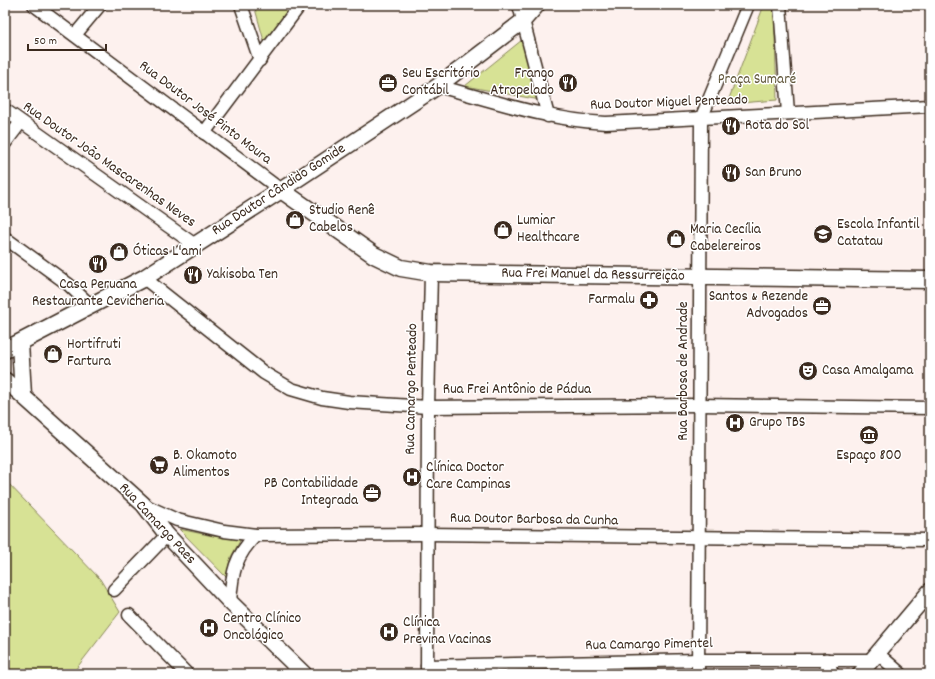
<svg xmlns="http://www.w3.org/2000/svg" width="935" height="679" viewBox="0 0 935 679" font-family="Dekko,sans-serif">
<rect width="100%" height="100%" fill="#fdf1ee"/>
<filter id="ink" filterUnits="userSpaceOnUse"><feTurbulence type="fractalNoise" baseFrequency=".025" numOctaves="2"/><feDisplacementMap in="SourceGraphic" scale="8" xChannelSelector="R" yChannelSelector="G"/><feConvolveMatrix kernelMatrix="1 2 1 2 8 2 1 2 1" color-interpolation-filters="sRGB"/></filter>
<g filter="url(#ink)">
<g fill="#d7e295" stroke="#89865a">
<path d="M254 5H270L289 9 264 41Z"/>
<path d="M764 5H774L777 100 727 104Z"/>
<path d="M522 40 540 100 465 86Z"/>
<path d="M5 480 100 579 120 612 72 674H5Z"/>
<path d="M179 529 213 536 241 539 231 557 226 577Z"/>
</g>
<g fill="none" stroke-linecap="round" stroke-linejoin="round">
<g stroke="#3b2a1e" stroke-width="15">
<g id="minor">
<path d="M34 5 281 190"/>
<path d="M241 5 260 60"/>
<path d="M519 5 548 116"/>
<path d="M780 5 788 113"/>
<path d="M75 35 100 5"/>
<path d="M438 86C494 101 548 120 606 123L930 106"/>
<path d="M5 110 195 245"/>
<path d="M204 133 300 5"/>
<path d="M5 143 21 122"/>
<path d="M5 238 68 284 91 306"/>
<path d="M144 278 264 373 291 389 322 398 349 402 428 407 700 405 930 408"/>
<path d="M144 505 177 520 224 531 256 535 427 534 930 540"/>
<path d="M114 590 167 535"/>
<path d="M230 602C232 572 235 556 256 535"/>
<path d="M129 615 187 674"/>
<path d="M877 653 901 674"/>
<path d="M427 666 699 660H871"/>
<path d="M427 674 428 407 431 273"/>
<path d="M698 674 701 119 748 5"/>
</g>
</g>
<g stroke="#3b2a1e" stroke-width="18">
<g id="tertiary">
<path d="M281 190 438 86 523 21 537 5"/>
<path d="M5 380 143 504 167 535 230 602 304 674"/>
<path d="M826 661 831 674"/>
<path d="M860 674 930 591"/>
</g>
</g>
<g stroke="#3b2a1e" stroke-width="19">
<g id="secondary">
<path d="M20 343 23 395"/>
<path d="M5 350 144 278 281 190 374 255 401 268 431 273 930 280"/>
</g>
</g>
<use href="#minor" stroke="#fff" stroke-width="12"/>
<use href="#tertiary" stroke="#fff" stroke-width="15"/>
<use href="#secondary" stroke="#fff" stroke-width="16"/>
</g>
</g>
<defs>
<g id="office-disc" transform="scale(1)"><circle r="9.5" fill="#3b2a1e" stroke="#fff"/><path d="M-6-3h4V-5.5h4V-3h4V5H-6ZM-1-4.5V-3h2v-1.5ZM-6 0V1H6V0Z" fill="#fff"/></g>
<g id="restaurant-disc" transform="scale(1)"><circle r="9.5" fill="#3b2a1e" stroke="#fff"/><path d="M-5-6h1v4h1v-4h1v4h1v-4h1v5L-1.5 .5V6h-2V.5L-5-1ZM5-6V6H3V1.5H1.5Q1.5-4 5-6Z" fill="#fff"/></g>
<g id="shop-disc" transform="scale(1)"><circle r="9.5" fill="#3b2a1e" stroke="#fff"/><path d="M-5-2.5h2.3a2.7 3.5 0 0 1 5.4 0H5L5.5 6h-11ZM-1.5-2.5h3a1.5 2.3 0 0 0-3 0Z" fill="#fff"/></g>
<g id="school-disc" transform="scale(1)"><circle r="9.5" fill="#3b2a1e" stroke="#fff"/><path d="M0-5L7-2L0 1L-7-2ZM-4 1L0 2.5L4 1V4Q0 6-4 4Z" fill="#fff"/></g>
<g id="pharmacy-disc" transform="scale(1)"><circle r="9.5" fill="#3b2a1e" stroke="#fff"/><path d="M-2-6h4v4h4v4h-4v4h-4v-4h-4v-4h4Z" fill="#fff"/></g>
<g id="theatre-disc" transform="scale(1)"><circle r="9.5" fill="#3b2a1e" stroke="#fff"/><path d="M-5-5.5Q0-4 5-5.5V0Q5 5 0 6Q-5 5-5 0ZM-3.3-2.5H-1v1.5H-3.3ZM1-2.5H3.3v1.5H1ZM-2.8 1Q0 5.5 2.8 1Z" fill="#fff"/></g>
<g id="hospital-disc" transform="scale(1)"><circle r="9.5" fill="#3b2a1e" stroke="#fff"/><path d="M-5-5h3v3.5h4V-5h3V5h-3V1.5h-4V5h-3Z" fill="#fff"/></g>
<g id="museum-disc" transform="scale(1)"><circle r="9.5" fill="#3b2a1e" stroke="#fff"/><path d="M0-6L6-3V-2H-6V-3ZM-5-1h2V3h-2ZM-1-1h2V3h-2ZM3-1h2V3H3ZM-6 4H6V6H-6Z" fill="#fff"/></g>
<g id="supermarket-disc" transform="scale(1)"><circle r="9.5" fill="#3b2a1e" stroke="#fff"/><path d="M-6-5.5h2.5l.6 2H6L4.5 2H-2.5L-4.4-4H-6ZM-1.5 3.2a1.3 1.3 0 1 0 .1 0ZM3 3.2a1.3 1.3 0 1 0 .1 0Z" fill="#fff"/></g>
</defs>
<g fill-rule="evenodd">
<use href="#office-disc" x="388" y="83"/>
<use href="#restaurant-disc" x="568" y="83"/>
<use href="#restaurant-disc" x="731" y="126"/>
<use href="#restaurant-disc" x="731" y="173"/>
<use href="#shop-disc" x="295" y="220"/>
<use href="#shop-disc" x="503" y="230"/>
<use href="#school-disc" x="823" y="234"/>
<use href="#shop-disc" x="676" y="239"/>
<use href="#shop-disc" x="119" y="252"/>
<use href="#restaurant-disc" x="98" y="264"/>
<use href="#restaurant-disc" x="193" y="275"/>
<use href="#pharmacy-disc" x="649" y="300"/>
<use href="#office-disc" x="822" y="306"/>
<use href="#shop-disc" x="53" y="354"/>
<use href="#theatre-disc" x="808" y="371"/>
<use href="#hospital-disc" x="735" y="423"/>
<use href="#museum-disc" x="869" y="435"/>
<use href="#supermarket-disc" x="159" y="465"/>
<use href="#hospital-disc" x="412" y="477"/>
<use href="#office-disc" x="372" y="493"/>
<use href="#hospital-disc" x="209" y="628"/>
<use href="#hospital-disc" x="389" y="632"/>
</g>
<g text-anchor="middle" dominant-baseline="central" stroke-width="3" stroke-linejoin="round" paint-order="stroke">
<g font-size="15" fill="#3b2a1e" stroke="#fff" text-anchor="start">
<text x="402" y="74">Seu Escritório<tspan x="402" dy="17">Contábil</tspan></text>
<text x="554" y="74" text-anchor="end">Frango<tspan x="554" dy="17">Atropelado</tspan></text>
<text x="745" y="126">Rota do Sol</text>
<text x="745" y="173">San Bruno</text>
<text x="309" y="211">Studio Renê<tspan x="309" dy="17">Cabelos</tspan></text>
<text x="517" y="221">Lumiar<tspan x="517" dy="17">Healthcare</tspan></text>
<text x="837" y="225">Escola Infantil<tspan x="837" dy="17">Catatau</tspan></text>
<text x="690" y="230">Maria Cecília<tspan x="690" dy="17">Cabelereiros</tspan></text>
<text x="133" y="252">Óticas L'ami</text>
<text x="207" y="275">Yakisoba Ten</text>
<text x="98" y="285" text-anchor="middle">Casa Peruana<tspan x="98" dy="17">Restaurante Cevicheria</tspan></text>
<text x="808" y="297" text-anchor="end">Santos &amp; Rezende<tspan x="808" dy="17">Advogados</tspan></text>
<text x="635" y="300" text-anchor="end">Farmalu</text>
<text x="67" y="345">Hortifruti<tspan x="67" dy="17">Fartura</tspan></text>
<text x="822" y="371">Casa Amalgama</text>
<text x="749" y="423">Grupo TBS</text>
<text x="173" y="456">B. Okamoto<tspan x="173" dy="17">Alimentos</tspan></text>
<text x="869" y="456" text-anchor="middle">Espaço 800</text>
<text x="426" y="468">Clínica Doctor<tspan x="426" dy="17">Care Campinas</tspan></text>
<text x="358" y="484" text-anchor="end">PB Contabilidade<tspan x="358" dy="17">Integrada</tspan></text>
<text x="223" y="619">Centro Clínico<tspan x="223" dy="17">Oncológico</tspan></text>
<text x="403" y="623">Clínica<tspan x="403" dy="17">Previna Vacinas</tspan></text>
</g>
<g font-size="15" fill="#62583c" stroke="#fff">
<text x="757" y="80">Praça Sumaré</text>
</g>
<g font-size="15" fill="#3b2a1e" stroke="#fff">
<text transform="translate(669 103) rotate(-2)">Rua Doutor Miguel Penteado</text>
<text transform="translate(205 113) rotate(37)">Rua Doutor José Pinto Moura</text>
<text transform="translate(109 165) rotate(35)">Rua Doutor João Mascarenhas Neves</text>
<text transform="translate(279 190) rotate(-33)">Rua Doutor Cândido Gomide</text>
<text transform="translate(593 275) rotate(1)">Rua Frei Manuel da Ressurreição</text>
<text transform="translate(684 371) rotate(-90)">Rua Barbosa de Andrade</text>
<text transform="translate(412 389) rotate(-89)">Rua Camargo Penteado</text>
<text x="517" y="390">Rua Frei Antônio de Pádua</text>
<text transform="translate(534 520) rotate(1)">Rua Doutor Barbosa da Cunha</text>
<text transform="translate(157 524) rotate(47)">Rua Camargo Paes</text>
<text transform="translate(649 645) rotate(-1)">Rua Camargo Pimentel</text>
</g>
</g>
<rect width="935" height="679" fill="none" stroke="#fff" stroke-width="20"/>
<rect x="10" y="10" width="915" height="659" fill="none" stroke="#3b2a1e" stroke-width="1.5" filter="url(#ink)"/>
<path d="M28 44v6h78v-6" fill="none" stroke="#3b2a1e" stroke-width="2"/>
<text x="34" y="44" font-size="12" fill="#3b2a1e" stroke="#ffffff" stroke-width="3" paint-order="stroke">50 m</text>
</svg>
